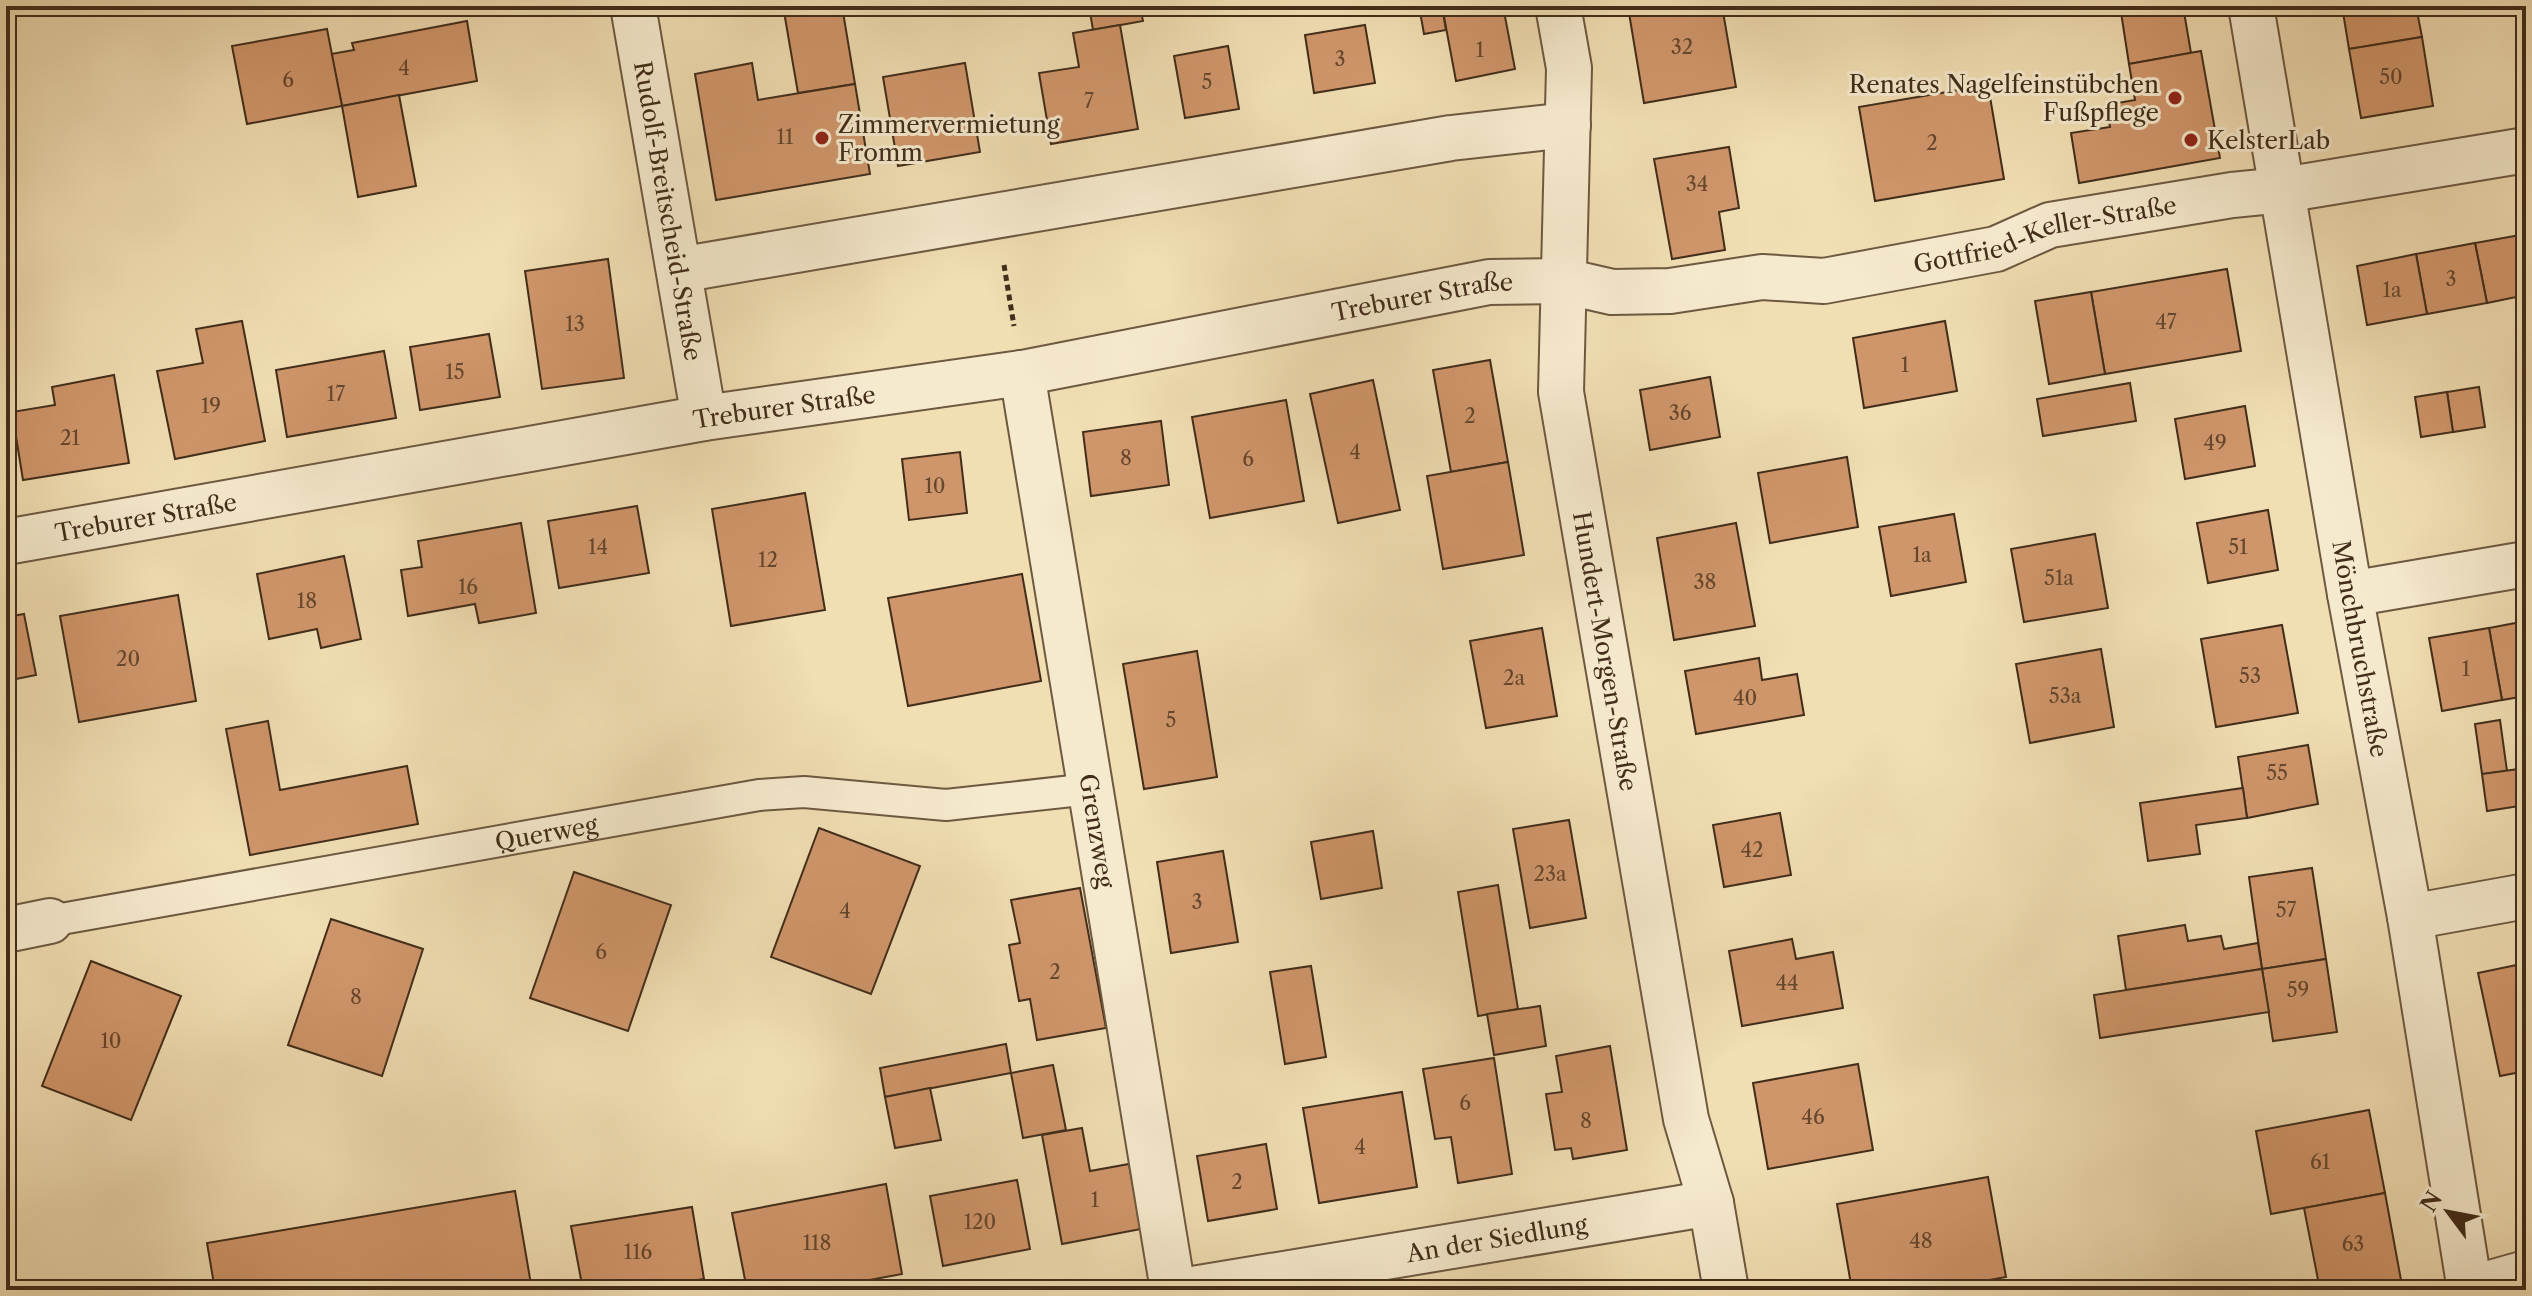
<svg xmlns="http://www.w3.org/2000/svg" width="2532" height="1296" viewBox="0 0 2532 1296" font-family="'Libre Caslon Text',serif">
<rect width="100%" height="100%" fill="#f1deb3"/>
<filter id="stains"><feTurbulence type="fractalNoise" baseFrequency=".0025" numOctaves="4"/><feColorMatrix values="0 0 0 0 .2 0 0 0 0 .09 0 0 0 0 .02 0 0 0 .5 -.17"/></filter>
<radialGradient id="worn" r=".72"><stop offset=".6" stop-color="#630" stop-opacity="0"/><stop offset="1" stop-color="#630" stop-opacity=".3"/></radialGradient>
<g fill="#d0966b" stroke="#412d1a" stroke-width="2">
<path d="M783 6H842L855 84 798 93Z"/>
<path d="M1089 6H1140L1143 21 1093 30Z"/>
<path d="M1419 6H1442L1446 30 1424 34Z"/>
<path d="M1442 6H1503L1515 69 1456 81Z"/>
<path d="M1722 6 1736 87 1644 103 1628 7Z"/>
<path d="M2120 6H2183L2191 53 2129 64Z"/>
<path d="M2342 6H2416L2422 37 2349 49Z"/>
<path d="M467 21 477 81 342 106 331 54 354 50 352 43Z"/>
<path d="M1120 25 1138 129 1051 144 1039 73 1079 67 1073 33Z"/>
<path d="M1365 25 1375 83 1314 93 1305 35Z"/>
<path d="M327 29 342 106 247 124 232 46Z"/>
<path d="M2422 37 2433 106 2361 118 2349 49Z"/>
<path d="M1228 46 1239 109 1185 118 1174 56Z"/>
<path d="M2201 51 2220 158 2079 183 2071 133 2110 127 2106 105 2135 100 2129 64Z"/>
<path d="M752 63 758 100 855 84 870 174 716 200 695 74Z"/>
<path d="M965 63 980 152 898 166 883 77Z"/>
<path d="M1988 85 2004 179 1875 201 1859 107Z"/>
<path d="M399 95 416 186 358 197 342 106Z"/>
<path d="M1729 147 1739 208 1719 212 1725 250 1672 259 1654 159Z"/>
<path d="M2526 234V295L2487 303 2475 243Z"/>
<path d="M2475 243 2487 303 2427 314 2416 254Z"/>
<path d="M2416 254 2427 314 2367 325 2357 266Z"/>
<path d="M608 259 624 378 542 389 525 271Z"/>
<path d="M2227 269 2241 351 2105 374 2091 292Z"/>
<path d="M2091 292 2105 374 2049 384 2035 301Z"/>
<path d="M242 321 265 441 175 459 157 371 203 363 196 329Z"/>
<path d="M1945 321 1957 391 1864 408 1853 338Z"/>
<path d="M489 334 500 397 420 410 410 347Z"/>
<path d="M384 351 396 418 287 437 276 370Z"/>
<path d="M1490 360 1508 462 1451 472 1433 370Z"/>
<path d="M114 375 129 463 23 480 12 412 55 405 52 387Z"/>
<path d="M1710 377 1720 437 1650 450 1640 390Z"/>
<path d="M1373 380 1400 510 1338 523 1310 394Z"/>
<path d="M2130 383 2136 421 2043 436 2037 399Z"/>
<path d="M2479 387 2485 427 2453 432 2447 392Z"/>
<path d="M2447 392 2453 432 2421 437 2415 397Z"/>
<path d="M1286 400 1304 501 1210 518 1192 417Z"/>
<path d="M2245 406 2255 466 2185 479 2175 419Z"/>
<path d="M1161 421 1169 485 1091 496 1083 432Z"/>
<path d="M960 452 967 513 909 520 902 459Z"/>
<path d="M1847 457 1858 527 1770 543 1758 473Z"/>
<path d="M1508 462 1524 555 1443 569 1427 476Z"/>
<path d="M805 493 825 610 731 626 712 509Z"/>
<path d="M637 506 649 573 559 588 548 521Z"/>
<path d="M2268 510 2278 570 2208 583 2197 523Z"/>
<path d="M1954 514 1966 582 1891 596 1879 527Z"/>
<path d="M521 523 536 613 479 623 475 604 408 616 401 570 422 567 418 541Z"/>
<path d="M1736 523 1755 626 1674 640 1657 538Z"/>
<path d="M2095 534 2108 608 2024 622 2011 549Z"/>
<path d="M344 556 361 639 321 648 317 629 269 639 257 574Z"/>
<path d="M1022 574 1041 681 908 706 888 598Z"/>
<path d="M178 595 196 701 79 722 60 616Z"/>
<path d="M24 614 36 675 6 681V617Z"/>
<path d="M2526 621V696L2502 700 2489 628Z"/>
<path d="M2282 625 2298 713 2216 727 2201 639Z"/>
<path d="M1542 628 1557 716 1486 728 1470 641Z"/>
<path d="M2489 628 2502 700 2442 711 2429 638Z"/>
<path d="M2101 649 2114 727 2030 743 2016 664Z"/>
<path d="M1197 651 1217 777 1144 789 1123 664Z"/>
<path d="M1759 658 1762 680 1797 674 1804 715 1696 734 1685 671Z"/>
<path d="M2500 720 2507 771 2482 774 2475 724Z"/>
<path d="M268 721 280 790 407 766 418 824 250 855 226 729Z"/>
<path d="M2308 745 2318 804 2247 818 2238 757Z"/>
<path d="M2526 768V805L2487 811 2482 774Z"/>
<path d="M2243 788 2247 818 2196 825 2200 854 2148 861 2140 803Z"/>
<path d="M1780 813 1791 875 1724 887 1713 825Z"/>
<path d="M1569 820 1586 918 1530 928 1513 829Z"/>
<path d="M819 828 920 866 871 994 771 957Z"/>
<path d="M1373 831 1382 888 1321 899 1311 842Z"/>
<path d="M1223 851 1238 942 1171 953 1157 862Z"/>
<path d="M2312 868 2326 959 2262 969 2249 877Z"/>
<path d="M574 872 671 905 628 1031 530 998Z"/>
<path d="M1498 885 1518 1009 1478 1016 1458 892Z"/>
<path d="M1080 888 1106 1028 1037 1040 1030 999 1019 1001 1009 945 1020 943 1011 900Z"/>
<path d="M331 919 423 949 382 1076 288 1045Z"/>
<path d="M2185 925 2188 941 2221 936 2224 949 2258 943 2262 969 2126 990 2118 936Z"/>
<path d="M1792 939 1796 959 1833 952 1843 1008 1742 1026 1729 951Z"/>
<path d="M2326 959 2337 1032 2273 1041 2262 969Z"/>
<path d="M91 961 181 996 131 1120 42 1086Z"/>
<path d="M2526 963V1020L2520 1022 2526 1049V1071L2500 1076 2478 973Z"/>
<path d="M1311 966 1326 1057 1285 1064 1270 972Z"/>
<path d="M2262 969 2269 1012 2100 1038 2094 995Z"/>
<path d="M1540 1006 1546 1046 1494 1055 1487 1014Z"/>
<path d="M1006 1044 1011 1073 885 1097 880 1068Z"/>
<path d="M1610 1046 1627 1150 1573 1159 1571 1148 1555 1150 1546 1094 1562 1092 1556 1056Z"/>
<path d="M1494 1058 1512 1174 1458 1183 1451 1137 1435 1139 1423 1069Z"/>
<path d="M1858 1064 1873 1150 1768 1169 1753 1083Z"/>
<path d="M1053 1065 1066 1130 1023 1138 1011 1073Z"/>
<path d="M930 1088 941 1140 895 1148 885 1097Z"/>
<path d="M1402 1092 1417 1187 1319 1203 1303 1108Z"/>
<path d="M2369 1110 2385 1193 2271 1214 2256 1131Z"/>
<path d="M1082 1128 1090 1171 1129 1164 1141 1229 1062 1244 1042 1135Z"/>
<path d="M1266 1144 1277 1209 1208 1221 1197 1156Z"/>
<path d="M1988 1177 2006 1277 1935 1290H1852L1837 1204Z"/>
<path d="M1017 1180 1030 1249 943 1266 930 1196Z"/>
<path d="M886 1184 902 1274 816 1290H747L732 1213Z"/>
<path d="M515 1191 532 1290H215L207 1243Z"/>
<path d="M2385 1193 2401 1280 2350 1290H2320L2304 1208Z"/>
<path d="M692 1207 704 1279 636 1290H583L571 1226Z"/>
<path d="M2118 1282 2119 1290H2065Z"/>
</g>
<g fill="none" stroke-linecap="round" stroke-linejoin="round">
<g stroke="#6d5940" stroke-width="34">
<g id="service">
<path id="s1" d="M50 921 759 795 804 792 946 805 1090 789"/>
</g>
</g>
<g stroke="#6d5940" stroke-width="48">
<g id="minor">
<path id="s2" d="M633 6 704 418"/>
<path id="s3" d="M1558 6 1569 68 1561 392 1686 1119 1711 1203 1726 1290"/>
<path id="s4" d="M2251 6 2350 594 2410 917 2470 1290"/>
<path d="M679 270 1451 138 1568 125"/>
<path id="s5" d="M1022 373 1173 1290"/>
<path id="s6" d="M6 542 704 418 1022 373 1489 282 1564 281 1612 292 1670 291 1762 277 1824 281 1996 249 2050 225 2232 195 2283 190 2526 150"/>
<path d="M2350 594 2526 564"/>
<path d="M2410 917 2526 896"/>
<path d="M6 930 50 921"/>
<path d="M2469 1289 2526 1273"/>
<path id="s7" d="M1187 1290 1711 1203"/>
</g>
</g>
<path stroke="#412d1a" stroke-width="5" stroke-dasharray="6 4" stroke-linecap="butt" d="M1004 265 1014 326"/>
<use href="#service" stroke="#f6eace" stroke-width="30"/>
<use href="#minor" stroke="#f6eace" stroke-width="44"/>
</g>
<g fill="#8f2418" stroke="#f6eace" stroke-width="3">
<circle cx="2175" cy="98" r="8"/>
<circle cx="822" cy="138" r="8"/>
<circle cx="2191" cy="140" r="8"/>
</g>
<g text-anchor="middle" dominant-baseline="central" stroke-width="6" stroke-linejoin="round" paint-order="stroke">
<g font-size="20" fill="#65472e">
<text x="1682" y="47">32</text>
<text x="1480" y="50">1</text>
<text x="1340" y="59">3</text>
<text x="404" y="68">4</text>
<text x="2391" y="77">50</text>
<text x="288" y="80">6</text>
<text x="1207" y="82">5</text>
<text x="1089" y="101">7</text>
<text x="785" y="137">11</text>
<text x="1932" y="143">2</text>
<text x="1697" y="184">34</text>
<text x="2451" y="279">3</text>
<text x="2392" y="290">1a</text>
<text x="2166" y="322">47</text>
<text x="575" y="324">13</text>
<text x="1905" y="365">1</text>
<text x="455" y="372">15</text>
<text x="336" y="394">17</text>
<text x="211" y="406">19</text>
<text x="1680" y="413">36</text>
<text x="1470" y="416">2</text>
<text x="70" y="438">21</text>
<text x="2215" y="443">49</text>
<text x="1355" y="452">4</text>
<text x="1126" y="458">8</text>
<text x="1248" y="459">6</text>
<text x="935" y="486">10</text>
<text x="598" y="547">14</text>
<text x="2238" y="547">51</text>
<text x="1922" y="555">1a</text>
<text x="768" y="560">12</text>
<text x="2059" y="578">51a</text>
<text x="1705" y="582">38</text>
<text x="468" y="587">16</text>
<text x="307" y="601">18</text>
<text x="128" y="659">20</text>
<text x="2466" y="669">1</text>
<text x="2250" y="676">53</text>
<text x="1514" y="678">2a</text>
<text x="2065" y="696">53a</text>
<text x="1745" y="698">40</text>
<text x="1171" y="720">5</text>
<text x="2277" y="773">55</text>
<text x="1752" y="850">42</text>
<text x="1550" y="874">23a</text>
<text x="1197" y="902">3</text>
<text x="2286" y="910">57</text>
<text x="845" y="911">4</text>
<text x="601" y="952">6</text>
<text x="1055" y="972">2</text>
<text x="1787" y="983">44</text>
<text x="2298" y="990">59</text>
<text x="356" y="997">8</text>
<text x="111" y="1041">10</text>
<text x="1465" y="1103">6</text>
<text x="1813" y="1117">46</text>
<text x="1586" y="1121">8</text>
<text x="1360" y="1147">4</text>
<text x="2320" y="1162">61</text>
<text x="1237" y="1182">2</text>
<text x="1095" y="1200">1</text>
<text x="980" y="1222">120</text>
<text x="1921" y="1241">48</text>
<text x="817" y="1243">118</text>
<text x="2353" y="1244">63</text>
<text x="638" y="1252">116</text>
</g>
<g font-size="24" fill="#412d1a" stroke="#f6eace" text-anchor="start">
<text x="2159" y="84" text-anchor="end">Renates Nagelfeinstübchen<tspan x="2159" dy="28">Fußpflege</tspan></text>
<text x="838" y="124">Zimmervermietung<tspan x="838" dy="28">Fromm</tspan></text>
<text x="2207" y="140">KelsterLab</text>
</g>
<g font-size="24" fill="#412d1a" stroke="#f6eace">
<text stroke="none"><textPath href="#s2" startOffset="208">Rudolf-Breitscheid-Straße</textPath></text>
<text stroke="none"><textPath href="#s6" startOffset="2070">Gottfried-Keller-Straße</textPath></text>
<text stroke="none"><textPath href="#s6" startOffset="1438">Treburer Straße</textPath></text>
<text stroke="none"><textPath href="#s6" startOffset="790">Treburer Straße</textPath></text>
<text stroke="none"><textPath href="#s6" startOffset="142">Treburer Straße</textPath></text>
<text stroke="none"><textPath href="#s4" startOffset="652">Mönchbruchstraße</textPath></text>
<text stroke="none"><textPath href="#s3" startOffset="650">Hundert-Morgen-Straße</textPath></text>
<text stroke="none"><textPath href="#s5" startOffset="464">Grenzweg</textPath></text>
<text stroke="none"><textPath href="#s1" startOffset="504">Querweg</textPath></text>
<text stroke="none"><textPath href="#s7" startOffset="314">An der Siedlung</textPath></text>
</g>
</g>
<rect width="2532" height="1296" fill="none" stroke="#f1deb3" stroke-width="32"/>
<rect x="8" y="8" width="2516" height="1280" fill="none" stroke="#412d1a" stroke-width="4"/>
<rect x="16" y="16" width="2500" height="1264" fill="none" stroke="#412d1a" stroke-width="2"/>
<g transform="translate(2448 1212) rotate(302)" stroke="#f6eace" stroke-width="6" paint-order="stroke">
<path d="M0-6L14 30L0 20L-14 30Z" fill="#412d1a"/>
<text y="-12" font-size="22" font-weight="bold" text-anchor="middle" fill="#412d1a">N</text>
</g>
<rect width="100%" height="100%" filter="url(#stains)"/>
<rect width="100%" height="100%" fill="url(#worn)"/>
</svg>
